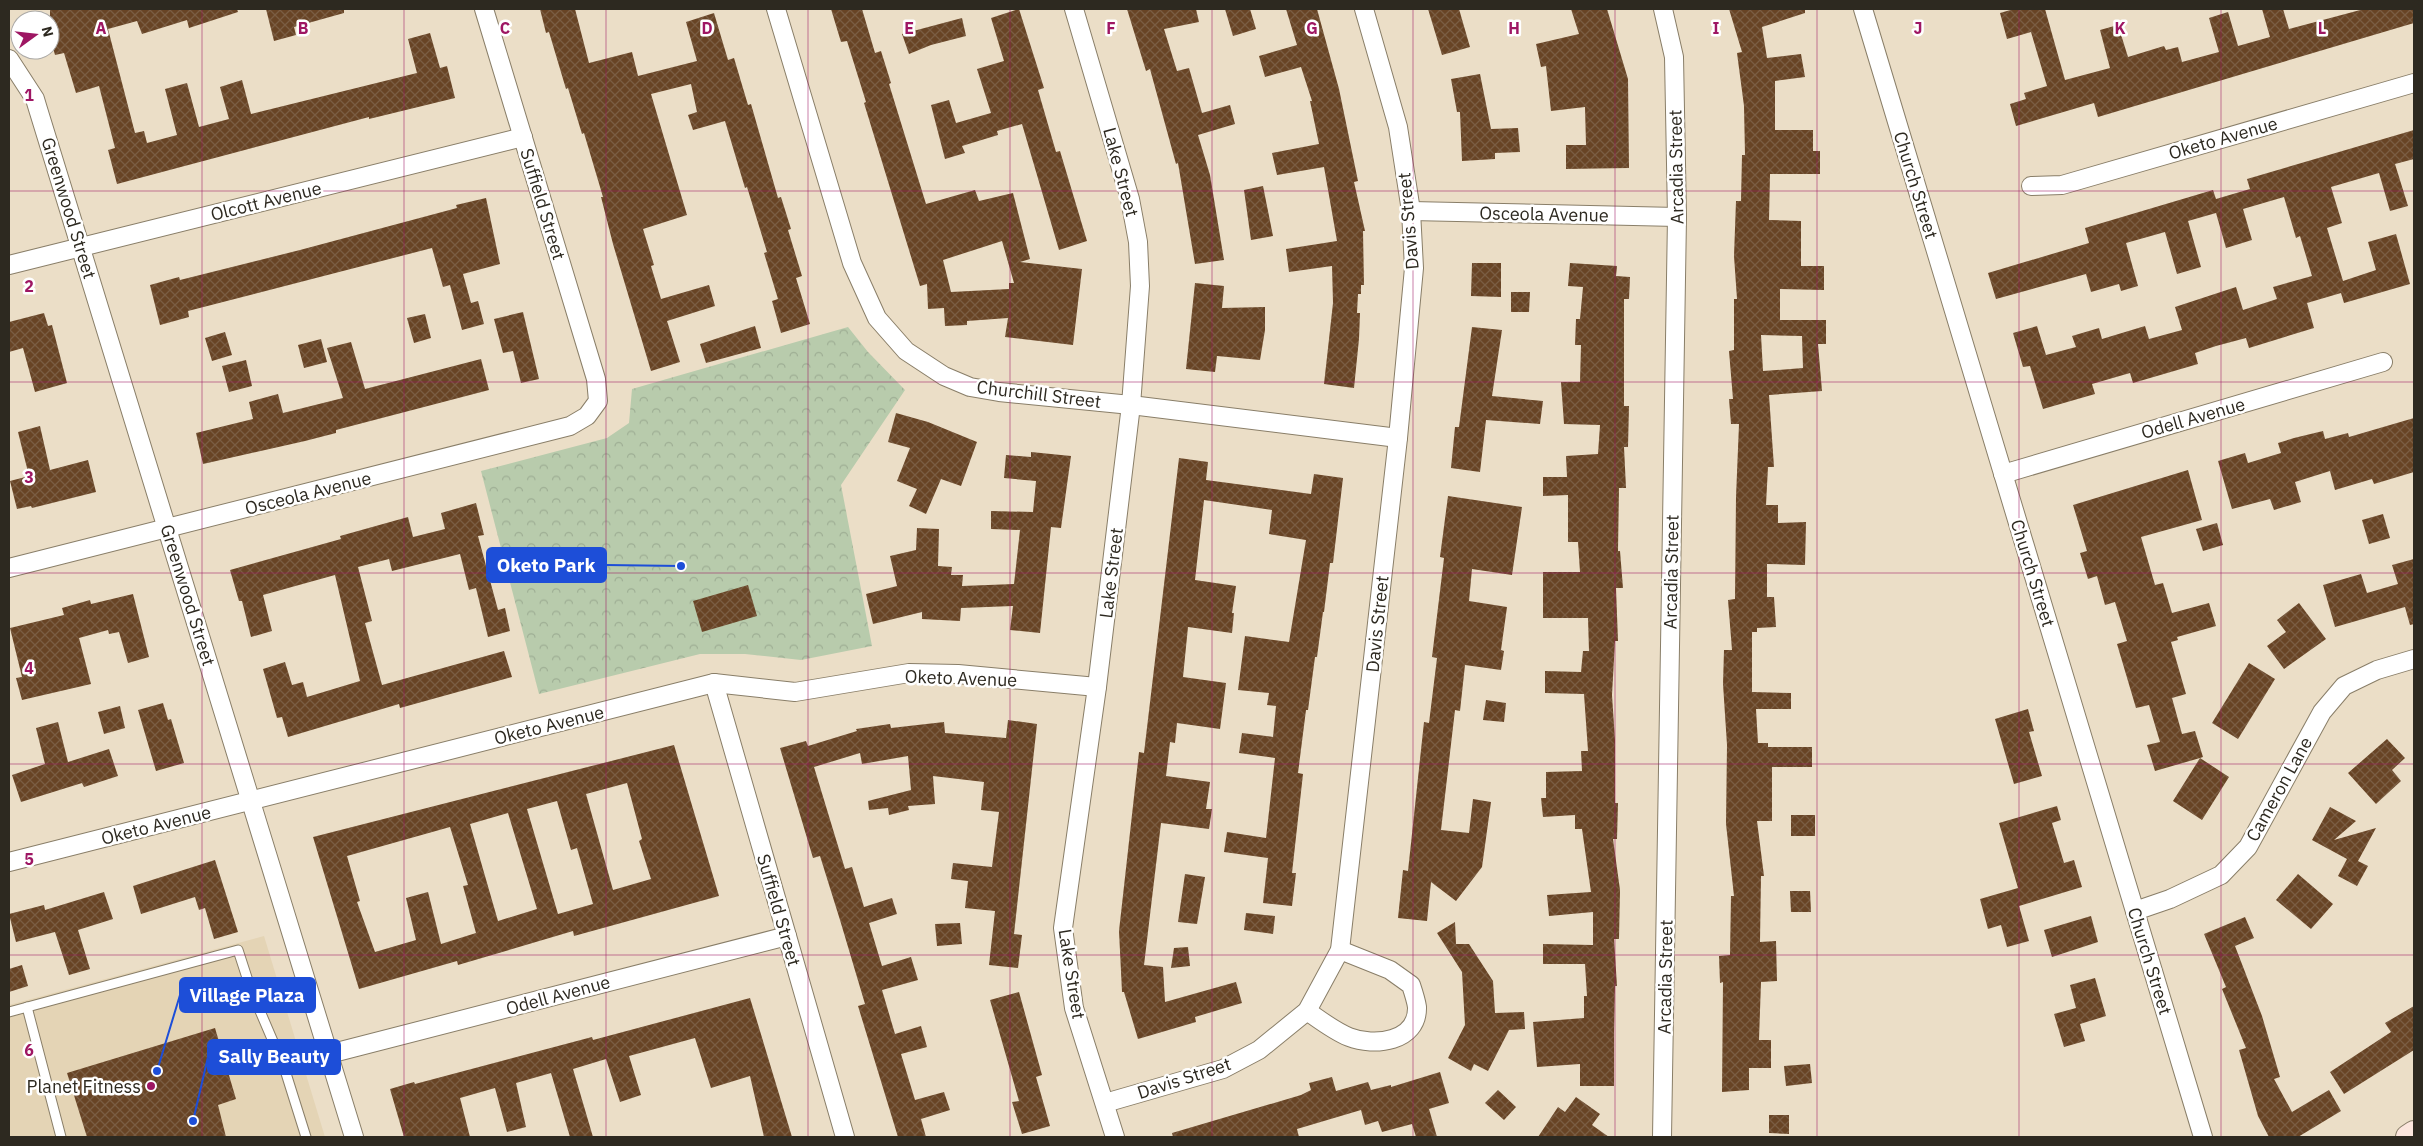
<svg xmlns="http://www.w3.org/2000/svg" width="2423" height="1146" viewBox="0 0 2423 1146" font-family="'IBM Plex Sans',sans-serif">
<defs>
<pattern id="park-crowns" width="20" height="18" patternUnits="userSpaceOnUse" patternTransform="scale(1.25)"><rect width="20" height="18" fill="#b8cbac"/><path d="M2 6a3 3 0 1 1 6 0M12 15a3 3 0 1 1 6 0" fill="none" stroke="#9eae94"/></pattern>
<pattern id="building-cross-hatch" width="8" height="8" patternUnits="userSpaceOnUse" patternTransform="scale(1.25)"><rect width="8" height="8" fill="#684425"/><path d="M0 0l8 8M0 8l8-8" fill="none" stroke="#7a5d43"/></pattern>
</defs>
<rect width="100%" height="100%" fill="#ebdec7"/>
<path fill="#e4d4b5" d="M264 936 325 1137H9V1005Z"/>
<path fill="url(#park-crowns)" d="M848 327 868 352 905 390 841 485 872 646 801 660 745 654H700L539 694 481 471 607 438 629 423 632 389Z"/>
<g fill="url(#building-cross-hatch)" fill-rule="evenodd">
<path d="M50 9H237L238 12 189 28 187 20 142 34 137 21 108 29 135 133 144 131 147 143 177 135 165 89 187 83 199 127 229 119 220 87 242 80 251 114 417 73 408 39 430 33 440 68 447 66 455 98 369 119V117L117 184 108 150 115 148 99 86 76 93 64 53 55 55 50 37Z"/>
<path d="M266 9H344V13L294 27 296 35 274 41Z"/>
<path d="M540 9H575L589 63 632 52 638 76 697 61 686 22 714 13 728 60 734 58 748 105 751 104 778 198 781 197 791 229 788 230 802 276 796 278 810 324 781 333 772 301 778 299 764 253 767 252 747 187 745 188 725 121 693 130 688 115 697 112 691 84 651 94 687 215 643 229 654 265 651 266 661 299 709 285 715 306 667 321 680 362 651 371 613 244 601 197H603L584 133 582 134 568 88 566 89 549 32 546 33Z"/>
<path d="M831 9H862L875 53 881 51 891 83 889 84 926 204 975 190 979 201 1013 193 1030 259 1020 262 1082 269 1073 345 1005 337 1008 318 967 321V325L945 326 944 308 928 309 927 284 920 286 864 103 866 102 847 41 841 42ZM1002 241 1014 283H1009V289L951 292 943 260Z"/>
<path d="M1019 9 1044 88 1038 90 1056 152 1060 151 1087 241 1059 250 1022 124 997 131 998 135 962 146 965 153 945 159 931 105 949 100 956 123 991 113 977 69 1004 61 991 18Z"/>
<path d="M1127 9H1196L1199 22 1164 29 1177 71 1189 68 1202 113 1230 105 1235 124 1198 135 1210 175 1224 260 1195 264 1178 163 1176 164 1150 69 1146 71Z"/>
<path d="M1225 9H1250L1256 29 1233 36Z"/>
<path d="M1286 9H1317L1339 89 1358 181 1354 182 1365 231H1363L1364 285H1361V294H1358L1357 313H1360L1359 339 1354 388 1324 384 1333 303 1332 266 1289 272 1286 249 1337 241 1324 167 1277 175 1272 153 1319 144 1310 101H1312L1301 67 1265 77 1259 56 1297 45Z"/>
<path d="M1428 9H1459L1470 47 1442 55Z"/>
<path d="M1571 9H1607L1628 79 1629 168 1566 169V145H1586L1585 107 1551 111 1546 66 1541 67 1536 44 1579 34Z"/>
<path d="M1729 9H1805V13L1762 27 1767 58 1801 54 1805 77 1775 81V130H1813V151H1820V174H1770L1769 220 1801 221V266H1824V290L1780 289V320H1826V344H1818L1822 391 1769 395 1774 467H1768L1766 505H1778V523L1806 522 1805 565 1767 564V597H1774L1776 627 1757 628V632H1752V692L1791 693V709H1756L1758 743H1768V747H1812V767H1772V821H1757L1764 876H1761L1760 942 1776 941 1777 981 1761 982 1759 1040H1771V1068H1749V1090L1722 1092 1723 982 1720 983 1719 956 1730 955 1731 896H1734L1726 824 1727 745 1723 684 1724 650H1732L1728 600 1735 599 1736 497 1739 424H1731L1729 399H1733L1729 351 1734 350V299H1737L1734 256 1736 201H1741L1742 155H1745L1744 106 1737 53 1742 52ZM1761 335 1802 336 1803 368 1763 371Z"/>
<path d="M2014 9H2045L2065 80 2110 68 2100 30 2118 25 2128 57 2164 46 2166 50 2178 47 2182 62 2219 52 2209 18 2228 12 2238 46 2270 37 2262 9H2283L2289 29 2364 9H2414V23L2098 117 2094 103 2016 126 2010 104 2026 99 2024 93 2047 86 2031 32 2007 39 2000 13Z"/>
<path d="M962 18 966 36 931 45 909 54 902 34Z"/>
<path d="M1480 74 1491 129 1518 128 1520 152 1495 153V159L1462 161 1460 112H1457L1451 79Z"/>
<path d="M2414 130V159L2395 164 2408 206 2390 211 2379 173 2331 187 2342 223 2327 228 2343 281 2376 270 2368 242 2396 234 2410 284 2344 303 2341 293 2307 303 2314 328 2249 348 2246 338 2216 346 2195 353 2198 364 2133 383 2130 373 2092 384 2095 394 2043 409 2030 366 2023 367 2013 333 2037 326 2046 355 2076 347 2072 336 2099 328 2102 339 2145 326 2149 339 2182 330 2175 307 2236 287 2243 310 2277 299 2273 287 2312 276 2300 236 2296 238 2284 197 2243 209 2252 240 2226 248 2216 213 2188 221 2201 267 2177 274 2165 232 2126 243 2138 286 2121 291 2119 284 2091 292 2086 274 1996 299 1988 273 2089 243 2085 228 2213 190 2216 199 2250 189 2247 179Z"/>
<path d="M1263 186 1273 236 1251 240 1244 190Z"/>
<path d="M486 198 500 264 463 274 471 303 478 301 484 324 462 330 450 285 443 287 432 248 188 311 189 317 160 325 150 285 179 277 180 280 300 250 457 208 456 205Z"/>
<path d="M1472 263H1501V297L1471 296Z"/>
<path d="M1570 263 1617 266 1616 276 1630 277 1629 299H1624V406H1629L1628 447H1624L1626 488H1619L1618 551H1620L1623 588H1616L1618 641H1615L1612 695 1615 740V803H1618L1617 839H1613L1620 890 1619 939H1614L1617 986H1615L1614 1032V1086H1580V1064L1537 1067 1533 1022 1584 1018V996H1587L1585 964H1543V944L1593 945V912L1549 916 1547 895 1591 892 1582 829H1575V815L1543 817 1541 798H1546V772L1582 771 1581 751H1588L1584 694 1545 693V671L1581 672 1583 651H1589L1588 618H1543V572H1580L1578 542H1568V495L1543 496V477H1567L1566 456 1598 454 1600 425 1564 424 1561 382H1580L1581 345H1575L1576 319H1580L1583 287 1568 286Z"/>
<path d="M1195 283 1224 286 1222 308 1265 307V330L1260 360 1217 356 1215 372 1186 369Z"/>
<path d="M1511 292H1530L1529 312H1511Z"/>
<path d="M523 312 539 379 521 383 513 351 503 353 494 319Z"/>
<path d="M44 313 48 326 52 325 67 383 35 392 23 348 9 352V322Z"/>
<path d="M425 314 431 338 414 343 407 318Z"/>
<path d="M755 326 761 348 706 363 700 344Z"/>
<path d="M1472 327 1502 330 1492 396 1543 401 1540 424 1486 420 1480 472 1451 468 1455 427H1459Z"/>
<path d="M225 332 232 355 212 361 205 338Z"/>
<path d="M321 339 327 362 304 368 298 345Z"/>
<path d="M351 342 365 389 481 359 489 390 336 430V433L305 441 203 464 196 433 253 419 249 402 278 394 283 413 343 398 327 348Z"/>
<path d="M246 360 252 386 229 392 222 366Z"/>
<path d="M896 413 928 422 977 442 961 486 941 479 926 514 909 506 917 489 897 481 910 448 888 442Z"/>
<path d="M2414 418V472L2374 484 2372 479 2335 490 2330 471 2295 482 2301 502 2274 510 2270 499 2232 509 2218 461 2245 453 2248 463 2281 453 2278 443 2294 438 2323 431 2325 439 2348 433 2349 437Z"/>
<path d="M40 426 50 470 88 460 96 492 32 508 31 506 17 509 10 481 29 476 18 432Z"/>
<path d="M1031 452 1071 456 1061 528 1051 527 1040 633 1010 630 1013 606 961 608 960 621 922 619V612L873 624 866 594 897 586 890 556 916 550 917 528 939 529 938 566 952 567 951 575H963L962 586 1014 584 1020 530 991 529V511L1033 512 1036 481 1004 478 1006 455 1031 457Z"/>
<path d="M1179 458 1208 462 1206 480 1311 494 1314 474 1343 478 1333 563H1330L1324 612H1323L1317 657H1315L1308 710H1306L1298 773 1303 774 1292 873H1296L1292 906 1263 903 1268 858 1224 852 1227 832 1266 838 1275 758 1239 753 1242 733 1273 737 1276 706 1267 705 1269 693 1238 690 1245 636 1289 642 1306 540 1269 534 1272 510 1204 500 1195 580 1236 586 1232 613H1234L1232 633 1188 627 1183 677 1226 683 1220 729 1177 723 1175 743 1170 742 1166 776 1210 782 1206 809H1212L1209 829 1161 823 1144 965 1163 967 1165 1002 1236 982 1242 1003 1195 1017 1196 1022 1138 1039 1124 992H1122L1119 931 1139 752 1144 753Z"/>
<path d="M2188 470 2202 520 2141 537 2155 585 2163 583 2172 613 2209 603 2216 626 2177 637 2178 640 2171 642 2186 694 2172 698 2182 734 2195 731 2203 757 2200 758 2229 777 2202 820 2173 801 2200 758 2155 771 2147 745 2160 742 2149 705 2136 708 2117 644 2127 641 2115 602 2105 605 2097 576 2088 579 2080 553 2087 551 2073 505Z"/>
<path d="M1448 496 1522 507 1512 575 1472 569 1469 601 1507 607 1501 650 1504 651 1501 670 1465 665 1460 711 1455 710 1441 830 1469 833 1473 799 1491 802 1482 867 1456 901 1431 882 1427 921 1398 918 1403 870 1408 871 1424 722 1429 723 1437 658 1432 657 1444 558 1440 557Z"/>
<path d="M476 503 484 535 478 536 498 610 505 608 510 631 488 637 476 588 469 590 460 554 392 571 389 559 358 567 372 621 365 623 382 685 504 651 512 677 400 708 399 704 288 737 282 717 277 718 263 669 285 662 292 685 303 682 307 697 360 681 335 575 263 595 272 631 251 637 242 601H239L230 570 341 539 340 536 408 517 413 537 445 529 441 513Z"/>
<path d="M2383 514 2390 538 2369 544 2362 520Z"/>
<path d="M2217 523 2223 545 2203 551 2196 529Z"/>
<path d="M2414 559V624L2410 625 2405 607 2335 627 2323 585 2361 574 2367 593 2398 584 2392 565Z"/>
<path d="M748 585 757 616 702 632 693 601Z"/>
<path d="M133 594 149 657 128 663 119 632 109 634 108 630 79 638 91 684 22 700 16 678 22 677 10 628 64 615 62 608 90 600 91 604Z"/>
<path d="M2299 603 2326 639 2284 669 2267 646 2286 632 2277 620Z"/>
<path d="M2249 663 2275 679 2238 739 2212 723Z"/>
<path d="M1486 700 1506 703 1504 722 1483 720Z"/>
<path d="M163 703 168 720 171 719 184 763 156 771 138 710Z"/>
<path d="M120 706 125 728 104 734 98 712Z"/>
<path d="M2028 709 2034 731 2029 732 2042 776 2014 784 1995 719Z"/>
<path d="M1008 720 1037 724 1014 934 1022 935 1018 968 989 965 995 911 965 908 968 881 951 879 953 863 992 867 999 812 981 810 984 782 933 776 935 804 908 806 909 810 889 815 888 808 869 810 868 801 911 790 908 756 862 764 860 753 814 767 845 869 852 867 864 907 892 898 897 914 869 923 882 966 911 957 918 980 882 990 895 1034 921 1026 927 1047 901 1054 915 1100 944 1092 950 1110 921 1119 926 1137H898L858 1006 865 1004 840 920 820 856 813 858 780 748 806 741 808 746 857 731 856 729 890 724 891 728 944 722 945 733 1006 738Z"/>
<path d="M58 722 68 762 109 749 118 776 84 787 82 783 21 802 12 775 45 764 36 728Z"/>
<path d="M2387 739 2405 758 2392 770 2401 781 2376 804 2348 773Z"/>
<path d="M674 745 719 896 574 936 573 931 458 965 457 961 359 989 313 837ZM627 783 642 839 639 841 651 879 613 890 586 794ZM557 801 571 850 577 848 593 904 558 914 527 809ZM508 813 537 909 498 921 470 824ZM450 827 468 885 463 886 476 933 441 944 428 892 406 898 416 940 375 952 357 902 360 901 347 856Z"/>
<path d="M2057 806 2061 820 2052 823 2064 863 2074 860 2082 887 2019 906 2029 941 2007 947 2001 925 1988 929 1980 899 2018 888 1999 823Z"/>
<path d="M2330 807 2356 821 2334 840 2376 828 2358 861 2368 866 2357 886 2338 876 2347 859 2312 840Z"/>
<rect x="1791" y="815" width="24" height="21"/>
<path d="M215 860 238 932 214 939 205 908 199 910 195 897 141 914 133 886Z"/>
<path d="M1185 874 1205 877 1197 924 1178 922Z"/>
<path d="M2298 874 2333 904 2311 929 2276 900Z"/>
<path d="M1790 891H1810L1811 912H1791Z"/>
<path d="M104 892 113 919 78 930 90 969 69 975 55 932 16 942 9 914 44 905 45 910Z"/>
<path d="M1246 913 1275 916 1273 934 1244 930Z"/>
<path d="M2091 916 2098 942 2052 957 2044 930Z"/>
<path d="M2245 917 2254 938 2235 946 2262 1016 2280 1077 2274 1079 2292 1112 2329 1090 2341 1111 2298 1137H2269L2258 1116 2239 1050 2246 1048 2222 989 2226 987 2204 934Z"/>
<path d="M1455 922 1456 944H1469L1493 981 1495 1013 1524 1012 1525 1029 1509 1030 1488 1071 1474 1064 1471 1071 1448 1058 1465 1025 1462 972 1437 933Z"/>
<path d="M960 923 962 944 937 946 935 924Z"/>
<path d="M1188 947 1190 966 1171 968 1174 948Z"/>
<path d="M22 965 28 986 9 992V969Z"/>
<path d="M2095 978 2106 1016 2080 1024 2085 1041 2064 1047 2054 1014 2076 1008 2070 985Z"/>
<path d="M1019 992 1042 1075 1036 1077 1050 1126 1022 1134 1012 1102 1019 1101 990 1000Z"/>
<path d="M750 998 792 1137H764L750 1076 711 1088 695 1038 629 1056 641 1095 620 1102 606 1059 573 1069 593 1137H570L551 1073 516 1083 526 1127 507 1132 495 1088 460 1098 470 1137H404L390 1089 414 1082 415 1084 592 1037 593 1040Z"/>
<path d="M2414 1006V1050L2344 1094 2330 1072 2391 1032 2385 1023Z"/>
<path d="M215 1028 236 1099 218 1105 226 1137H87L67 1073Z"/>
<path d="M1810 1064 1812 1083 1786 1086 1784 1066Z"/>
<path d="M1440 1072 1449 1103 1429 1109 1437 1137H1416L1412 1124 1382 1132 1378 1121 1365 1125 1361 1110 1297 1129 1299 1137H1173L1172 1133 1301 1095 1311 1090 1309 1083 1332 1077 1336 1091 1368 1082 1371 1090 1391 1085V1087Z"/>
<path d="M1498 1090 1516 1107 1504 1120 1485 1103Z"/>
<path d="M1576 1097 1600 1114 1592 1125 1609 1137H1538L1558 1107 1565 1112Z"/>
<path d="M1769 1115H1789V1134L1769 1133Z"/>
</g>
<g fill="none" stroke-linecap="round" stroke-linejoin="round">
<g stroke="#897e68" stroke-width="11">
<g id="service">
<path d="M27 1007 61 1137"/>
<path d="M9 1012 238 950 251 990 284 1067 306 1137"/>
</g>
</g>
<g stroke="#897e68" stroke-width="20">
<g id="minor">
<path d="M776 9 852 263 877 318 906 351 944 376 970 387 999 392 1131 405 1398 438"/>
<path d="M1074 9 1130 199 1138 242 1140 286 1131 405 1097 687 1063 928 1074 1008 1115 1137"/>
<path d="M1863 9 2203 1137"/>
<path d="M9 59 35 99 38 109 354 1137"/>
<path d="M2031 186 2062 185 2414 83"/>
<path d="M1411 211 1677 217"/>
<path d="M9 265 523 137"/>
<path d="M2003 474 2383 362"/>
<path d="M9 568 570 426 587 416 598 401 596 379 484 9"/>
<path d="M714 683 845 1137"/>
<path d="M9 862 714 683 795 692 909 673 958 674 1097 687"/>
<path d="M2135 911 2170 899 2221 875 2248 847 2322 712 2344 686 2377 670 2414 659"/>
<path d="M1307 1011C1320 1020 1334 1031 1349 1037 1374 1047 1418 1042 1417 1007 1416 1000 1413 991 1411 985L1390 970 1340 950"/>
<path d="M329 1054 787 936"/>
<path d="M1105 1103 1223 1069 1259 1050 1307 1011 1340 950 1398 438 1414 268 1411 211 1398 127 1364 9"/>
<path d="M1662 1137 1677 217 1674 57 1663 9"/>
</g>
</g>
<g stroke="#897e68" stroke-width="26">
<path id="secondary" d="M2408 1137 2414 1133"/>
</g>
<use href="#service" stroke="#fff" stroke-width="9"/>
<use href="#minor" stroke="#fff" stroke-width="18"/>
<use href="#secondary" stroke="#fce6dd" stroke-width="24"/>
</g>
<path fill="none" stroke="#9e1663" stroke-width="1" stroke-opacity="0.55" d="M202 9V1137M404 9V1137M606 9V1137M808 9V1137M1010 9V1137M1212 9V1137M1413 9V1137M1615 9V1137M1817 9V1137M2019 9V1137M2221 9V1137M9 191H2414M9 382H2414M9 573H2414M9 764H2414M9 955H2414"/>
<circle fill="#9e1663" stroke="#fff" stroke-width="2" cx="151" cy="1086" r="5"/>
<g text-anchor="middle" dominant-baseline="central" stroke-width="5" stroke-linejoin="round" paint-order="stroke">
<g font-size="18" fill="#2d2920" stroke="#fff">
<text transform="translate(2223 138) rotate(-16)">Oketo Avenue</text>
<text transform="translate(1676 167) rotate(-91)">Arcadia Street</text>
<text transform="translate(1121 172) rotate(75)">Lake Street</text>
<text transform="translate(1916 185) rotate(73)">Church Street</text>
<text transform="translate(266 201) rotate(-14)">Olcott Avenue</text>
<text transform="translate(543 204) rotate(73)">Suffield Street</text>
<text transform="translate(69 208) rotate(73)">Greenwood Street</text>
<text transform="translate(1544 214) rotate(1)">Osceola Avenue</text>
<text transform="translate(1408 221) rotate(-95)">Davis Street</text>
<text transform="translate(1039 394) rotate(7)">Churchill Street</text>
<text transform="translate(2193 418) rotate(-16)">Odell Avenue</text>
<text transform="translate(308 493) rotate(-14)">Osceola Avenue</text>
<text transform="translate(1671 572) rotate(-89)">Arcadia Street</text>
<text transform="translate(1111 573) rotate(-83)">Lake Street</text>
<text transform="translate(2033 573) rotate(73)">Church Street</text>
<text transform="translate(188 595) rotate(73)">Greenwood Street</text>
<text transform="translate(1377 624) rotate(-84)">Davis Street</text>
<text transform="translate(961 678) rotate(2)">Oketo Avenue</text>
<text transform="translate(549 725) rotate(-14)">Oketo Avenue</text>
<text transform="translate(2279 789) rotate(-61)">Cameron Lane</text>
<text transform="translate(156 825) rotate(-14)">Oketo Avenue</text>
<text transform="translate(779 910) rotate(74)">Suffield Street</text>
<text transform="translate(2150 961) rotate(73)">Church Street</text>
<text transform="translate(1072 974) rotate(81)">Lake Street</text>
<text transform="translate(1665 977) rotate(-89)">Arcadia Street</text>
<text transform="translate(558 995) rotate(-15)">Odell Avenue</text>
<text transform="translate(1184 1078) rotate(-18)">Davis Street</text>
</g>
<g font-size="18" fill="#2d2920" stroke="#fff" text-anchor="end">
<text x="141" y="1086">Planet Fitness</text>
</g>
</g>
<g font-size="16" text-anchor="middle" font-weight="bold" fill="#9e1663" stroke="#fff" stroke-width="5" stroke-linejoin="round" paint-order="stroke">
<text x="101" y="34">A</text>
<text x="303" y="34">B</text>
<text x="505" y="34">C</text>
<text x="707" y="34">D</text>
<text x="909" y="34">E</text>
<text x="1111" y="34">F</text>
<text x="1312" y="34">G</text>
<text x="1514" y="34">H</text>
<text x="1716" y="34">I</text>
<text x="1918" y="34">J</text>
<text x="2120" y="34">K</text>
<text x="2322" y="34">L</text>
<text x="29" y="101">1</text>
<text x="29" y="292">2</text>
<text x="29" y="483">3</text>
<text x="29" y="674">4</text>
<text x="29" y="865">5</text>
<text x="29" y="1056">6</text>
</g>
<path fill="none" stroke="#1d4ed8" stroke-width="2" d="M681 566L606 565M157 1071L180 995M193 1121L208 1057"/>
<g fill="#1d4ed8" stroke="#fff" stroke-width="2">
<circle cx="681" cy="566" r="5"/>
<circle cx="157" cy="1071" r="5"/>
<circle cx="193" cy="1121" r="5"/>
</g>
<g fill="#1d4ed8" stroke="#1d4ed8" stroke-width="2">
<rect x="487" y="548" width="119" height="34" rx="5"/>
<rect x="180" y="978" width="135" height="34" rx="5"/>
<rect x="208" y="1040" width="132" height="34" rx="5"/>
</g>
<g font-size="19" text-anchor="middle" font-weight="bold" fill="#fff">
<text x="546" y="572">Oketo Park</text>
<text x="247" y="1002">Village Plaza</text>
<text x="274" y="1063">Sally Beauty</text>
</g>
<rect width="2423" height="1146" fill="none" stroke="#2d2920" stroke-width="20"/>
<g transform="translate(35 35) rotate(75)"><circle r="24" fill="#ffffff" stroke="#aba9a6"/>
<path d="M0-4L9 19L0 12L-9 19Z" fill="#9e1663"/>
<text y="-8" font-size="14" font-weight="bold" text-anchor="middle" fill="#2d2920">N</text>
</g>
</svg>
